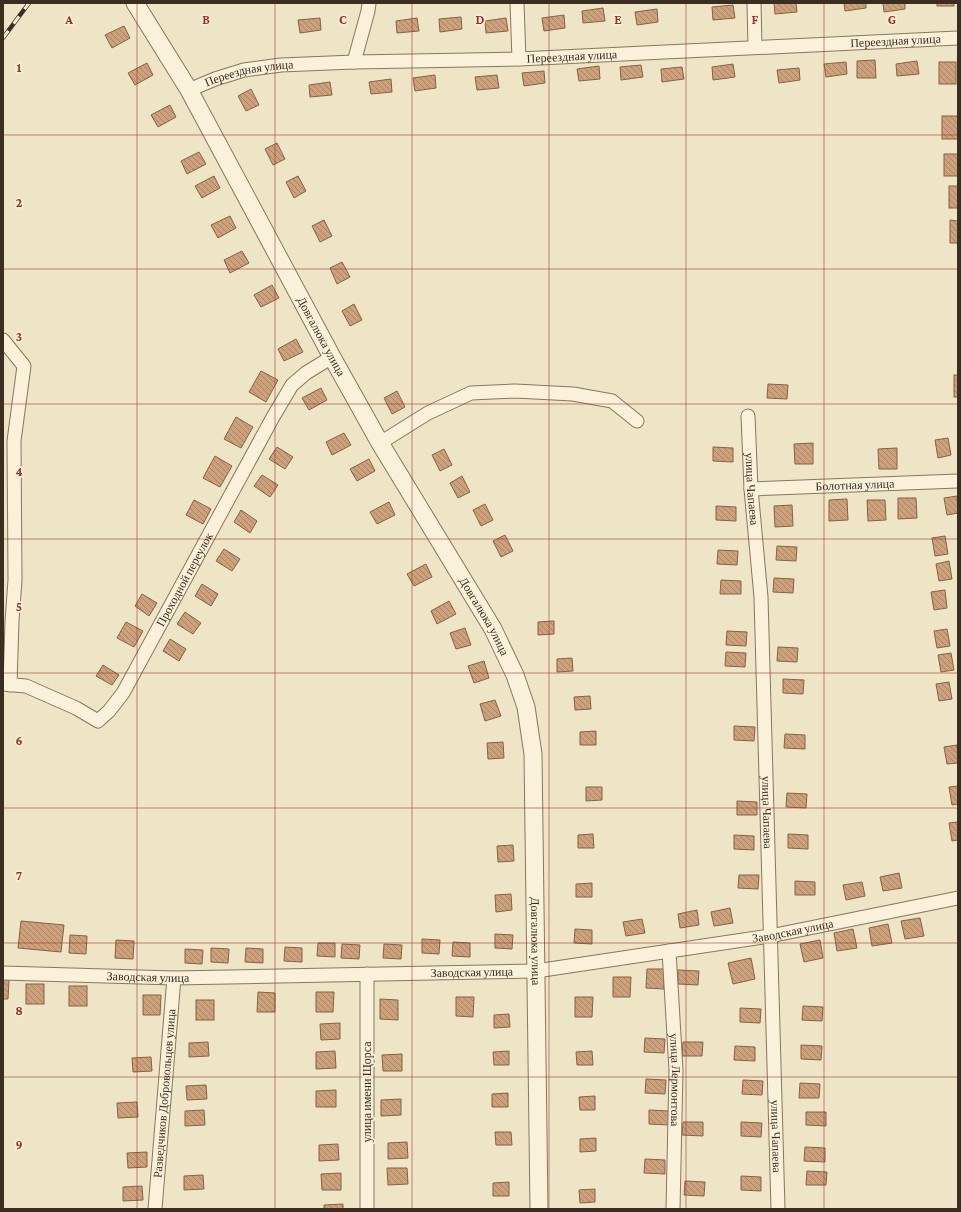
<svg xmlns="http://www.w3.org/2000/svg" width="961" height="1212" viewBox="0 0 961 1212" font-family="'Crimson Pro',serif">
<defs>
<pattern id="building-back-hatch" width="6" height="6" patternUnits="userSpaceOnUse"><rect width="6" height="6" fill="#cca17c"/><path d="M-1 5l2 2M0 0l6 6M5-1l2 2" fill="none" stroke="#a78465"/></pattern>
</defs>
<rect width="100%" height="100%" fill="#eee4c6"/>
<g fill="url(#building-back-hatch)" stroke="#896142">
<path d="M774 3H796L797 12 775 14Z"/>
<path d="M844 3H866V8L845 11Z"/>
<path d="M883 3H905V9L884 12Z"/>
<rect x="937" y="3" width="17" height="3"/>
<path d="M733 5 735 18 713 20 712 7Z"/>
<path d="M603 8 605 21 583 23 582 11Z"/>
<path d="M657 9 658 22 637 25 635 12Z"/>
<path d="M564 15 565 28 544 31 542 18Z"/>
<path d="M461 17 462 29 440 32 439 19Z"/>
<path d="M320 18 321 30 300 33 298 20Z"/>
<path d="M417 18 419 31 397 33 396 21Z"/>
<path d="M506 18 508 31 486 33 485 21Z"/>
<path d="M124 26 130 38 112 48 105 35Z"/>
<path d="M875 60 876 78H857V61Z"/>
<path d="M917 61 919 74 897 76 896 64Z"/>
<path d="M846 62 847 74 826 77 824 64Z"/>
<rect x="939" y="62" width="17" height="22"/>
<path d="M147 63 153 75 135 85 128 73Z"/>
<path d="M733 64 735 77 713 80 712 67Z"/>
<path d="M641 65 643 77 621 80 620 67Z"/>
<path d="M599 66 600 79 579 81 577 69Z"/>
<path d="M682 67 684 79 662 82 661 69Z"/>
<path d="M799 68 800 80 779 83 777 70Z"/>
<path d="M544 71 545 83 524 86 522 73Z"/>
<path d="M435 75 436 88 415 91 413 78Z"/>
<path d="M497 75 499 88 477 90 475 77Z"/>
<path d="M391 79 392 92 371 94 369 82Z"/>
<path d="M330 82 332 95 310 97 309 85Z"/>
<path d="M251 89 259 105 246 111 238 96Z"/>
<path d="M170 105 176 117 158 127 151 115Z"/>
<rect x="942" y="116" width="16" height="23"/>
<path d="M277 143 285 159 273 165 265 149Z"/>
<path d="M199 152 206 164 187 174 181 161Z"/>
<rect x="944" y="154" width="14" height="22"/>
<path d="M214 176 220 188 202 198 195 186Z"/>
<path d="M298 176 306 191 294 198 286 182Z"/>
<rect x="949" y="186" width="9" height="22"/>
<path d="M230 216 236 228 218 238 211 225Z"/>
<path d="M324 220 332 236 320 242 312 226Z"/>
<path d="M950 220 958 221V243H950Z"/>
<path d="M242 251 249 263 230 273 224 260Z"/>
<path d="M342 262 350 277 337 284 330 268Z"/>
<path d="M272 285 279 298 261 307 254 295Z"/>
<path d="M354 304 362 320 350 326 342 311Z"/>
<path d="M296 339 303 352 284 361 278 349Z"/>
<path d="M261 371 278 380 266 402 249 392Z"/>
<rect x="954" y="375" width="4" height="22"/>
<path d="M768 384 788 385 787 399 767 398Z"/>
<path d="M321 388 327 400 309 410 302 398Z"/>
<path d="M397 391 405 407 392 414 384 398Z"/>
<path d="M236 417 253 427 241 448 224 439Z"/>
<path d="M344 433 351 445 332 455 326 442Z"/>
<path d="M948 438 951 455 938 458 935 440Z"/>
<path d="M813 443V464H795L794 444Z"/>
<path d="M277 447 293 457 285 469 269 459Z"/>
<path d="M713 447 733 448V462L713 461Z"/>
<path d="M897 448V469H879L878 449Z"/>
<path d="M444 449 452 465 440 471 432 455Z"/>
<path d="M215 456 232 466 220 487 203 478Z"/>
<path d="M369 459 375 471 357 481 350 469Z"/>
<path d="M262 475 278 485 270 497 254 486Z"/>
<path d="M462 476 470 492 458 498 450 483Z"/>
<path d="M957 496 958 513 947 515 944 498Z"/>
<path d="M898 498H916L917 518 898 519Z"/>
<path d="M847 499 848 520 829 521V500Z"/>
<path d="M194 500 211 509 203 524 186 515Z"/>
<path d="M867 500H885L886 520 868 521Z"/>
<path d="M389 502 395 515 377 524 370 512Z"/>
<path d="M485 504 493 520 481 526 473 510Z"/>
<path d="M792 505 793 526 775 527 774 506Z"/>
<path d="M716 506 736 507V521L716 520Z"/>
<path d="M241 510 257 521 250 533 234 522Z"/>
<path d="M505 535 513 551 501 557 493 541Z"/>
<path d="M945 536 948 554 935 556 932 538Z"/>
<path d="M777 546 797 547 796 561 776 560Z"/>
<path d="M224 549 240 559 232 571 216 561Z"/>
<path d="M718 550 738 551 737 565 717 564Z"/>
<path d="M949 561 952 579 939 581 936 564Z"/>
<path d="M426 564 432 577 414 586 407 574Z"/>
<path d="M774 578 794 579 793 593 773 592Z"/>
<path d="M721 580 741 581V594H720Z"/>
<path d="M202 584 218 594 211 606 195 596Z"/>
<path d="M945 590 947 608 934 610 931 592Z"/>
<path d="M142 594 157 603 149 616 135 606Z"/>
<path d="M449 601 456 614 437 624 431 611Z"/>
<path d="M185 612 201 623 193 634 177 624Z"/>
<path d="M554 621V634L538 635V622Z"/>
<path d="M126 622 143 631 134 647 117 638Z"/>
<path d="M465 628 471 645 456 649 450 633Z"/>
<path d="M947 629 950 646 937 648 934 631Z"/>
<path d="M727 631 747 632 746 646 726 645Z"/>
<path d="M170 639 186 649 179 661 163 651Z"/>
<path d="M778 647 798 648 797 662 777 661Z"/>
<path d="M726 652 746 653 745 667 725 666Z"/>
<path d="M951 653 954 670 941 672 938 655Z"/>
<path d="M572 658 573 671 557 672V659Z"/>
<path d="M484 661 489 678 474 683 468 666Z"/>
<path d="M103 665 119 675 112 685 96 676Z"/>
<path d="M783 679 804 680 803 694 783 693Z"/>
<path d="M949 682 952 699 939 701 936 684Z"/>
<path d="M590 696 591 709 575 710 574 697Z"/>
<path d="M495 700 501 716 485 721 480 704Z"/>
<path d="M734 726 755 727 754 741 734 740Z"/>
<path d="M596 731V745H580V732Z"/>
<path d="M785 734 805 735V749L784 748Z"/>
<path d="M503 742 504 758 488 759 487 743Z"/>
<path d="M957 745 958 763 947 764 944 747Z"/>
<path d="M958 786V804L952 805 949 787Z"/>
<path d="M586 787H602V800L586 801Z"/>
<path d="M787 793 807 794 806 808 786 807Z"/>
<path d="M737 801 757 802V815H737Z"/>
<path d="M958 822V840L952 841 949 823Z"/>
<path d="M593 834 594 848H578V835Z"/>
<path d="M788 834 808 835V849L788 848Z"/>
<path d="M734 835 754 836V850L734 849Z"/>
<path d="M513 845 514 861 498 862 497 846Z"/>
<path d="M899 873 902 888 883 891 880 877Z"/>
<path d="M739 875H759L758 889 738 888Z"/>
<path d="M795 881 815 882V895H795Z"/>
<path d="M862 882 865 896 846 900 843 885Z"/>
<path d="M592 883V897H576V884Z"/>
<path d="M511 894 512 910 496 912 495 895Z"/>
<path d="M730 908 733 923 714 926 711 912Z"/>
<path d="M697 910 699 925 680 928 678 914Z"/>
<path d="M920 918 924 936 905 939 901 921Z"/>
<path d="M642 919 645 933 626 936 623 922Z"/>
<path d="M21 921 64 925 61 952 18 948Z"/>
<path d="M888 924 892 943 872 946 869 928Z"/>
<path d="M575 929 592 930V944L574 943Z"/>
<path d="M853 929 857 948 837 951 834 933Z"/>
<path d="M495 934 513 935 512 949 495 948Z"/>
<path d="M70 935 87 936 86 954 69 953Z"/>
<path d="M422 939 440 940 439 954 422 953Z"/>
<path d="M116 940 134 941 133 959 115 958Z"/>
<path d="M820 940 823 958 804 962 800 944Z"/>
<path d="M453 942 470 943V957L452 956Z"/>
<path d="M318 943H335V957L317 956Z"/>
<path d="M342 944 360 945 359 959 341 958Z"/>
<path d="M384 944 402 945 401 959 383 958Z"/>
<path d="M285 947 302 948V962L284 961Z"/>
<path d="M211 948 229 949 228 963 211 962Z"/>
<path d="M246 948 263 949V963L245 962Z"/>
<path d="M185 949 203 950 202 964 185 963Z"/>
<path d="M751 958 755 979 733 984 728 963Z"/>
<path d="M647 969H664V989L646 988Z"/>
<path d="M678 970 699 971 698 985 678 984Z"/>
<path d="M613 977H631L630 997H613Z"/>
<path d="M3 979 9 980 8 999H3Z"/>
<rect x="26" y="984" width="18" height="20"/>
<rect x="69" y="986" width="18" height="20"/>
<path d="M258 992 275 993V1012H257Z"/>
<path d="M316 992H334L333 1012H316Z"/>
<path d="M143 995H161L160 1015H143Z"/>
<path d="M456 997H474L473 1017 456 1016Z"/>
<path d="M575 997H593L592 1017H575Z"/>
<path d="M380 999 398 1000V1020L380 1019Z"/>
<rect x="196" y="1000" width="18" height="20"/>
<path d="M803 1006 823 1007 822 1021 802 1020Z"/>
<path d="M740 1008 761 1009 760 1023 740 1022Z"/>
<path d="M509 1014 510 1027 494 1028V1015Z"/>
<path d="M340 1023V1039L321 1040 320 1024Z"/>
<path d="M645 1038 665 1039 664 1053 644 1052Z"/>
<path d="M208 1042 209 1056 189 1057V1043Z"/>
<path d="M683 1042H703L702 1056H682Z"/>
<path d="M801 1045 822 1046 821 1060 801 1059Z"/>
<path d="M735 1046 755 1047V1061L734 1060Z"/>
<path d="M335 1051 336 1068 316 1069V1052Z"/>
<path d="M509 1051V1065H494L493 1052Z"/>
<path d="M592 1051 593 1065H577L576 1052Z"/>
<path d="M402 1054V1071H383L382 1055Z"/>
<path d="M151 1057 152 1071 133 1072 132 1058Z"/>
<path d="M646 1079 666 1080 665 1094 645 1093Z"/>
<path d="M743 1080 763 1081 762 1095 742 1094Z"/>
<path d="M800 1083 820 1084 819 1098H799Z"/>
<path d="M206 1085 207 1099 187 1100 186 1086Z"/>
<path d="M336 1090V1107H316V1091Z"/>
<path d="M508 1093V1107H492V1094Z"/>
<path d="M595 1096V1110H580L579 1097Z"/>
<path d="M401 1099V1115L381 1116V1100Z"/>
<path d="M137 1102 138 1117 118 1118 117 1103Z"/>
<path d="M204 1110 205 1125 185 1126V1111Z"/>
<path d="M649 1110 669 1111V1125L649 1124Z"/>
<path d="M806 1112H826V1126L806 1125Z"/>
<path d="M683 1122H703V1136L682 1135Z"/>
<path d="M741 1122 762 1123 761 1137 741 1136Z"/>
<path d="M495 1132H511L512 1145H496Z"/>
<path d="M596 1138V1151L580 1152V1139Z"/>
<path d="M407 1142 408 1158 388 1159V1143Z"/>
<path d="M338 1144 339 1160 319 1161V1145Z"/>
<path d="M805 1147 825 1148V1162L804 1161Z"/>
<path d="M147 1152V1167L128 1168 127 1153Z"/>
<path d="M645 1159 665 1160V1174L644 1173Z"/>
<path d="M387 1168H407L408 1184 388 1185Z"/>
<path d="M807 1171 827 1172 826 1185H806Z"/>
<path d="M341 1173V1190H322L321 1174Z"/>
<path d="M203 1175 204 1189 184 1190V1176Z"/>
<path d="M741 1176 761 1177V1191L741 1190Z"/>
<path d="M685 1181 705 1182 704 1196 684 1195Z"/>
<path d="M509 1182V1196H493V1183Z"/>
<path d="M142 1186 143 1200 123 1201V1187Z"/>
<path d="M595 1189V1202L580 1203 579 1190Z"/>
<path d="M343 1204V1209H324V1205Z"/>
</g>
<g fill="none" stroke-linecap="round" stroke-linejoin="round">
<g stroke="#8a765c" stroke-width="15">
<g id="minor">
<path d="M517 3 519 59"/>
<path d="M754 3 755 47"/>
<path d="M354 62 368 11 369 3"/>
<path id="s1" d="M189 90 215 79 244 70 281 65 354 62 519 59 958 38"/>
<path d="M3 340 24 366 14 441 15 580 12 621 10 685"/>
<path id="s2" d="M748 416 751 489 761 597 778 1209"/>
<path d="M380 443 428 413 471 393 515 391 573 394 612 401 637 421"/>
<path id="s3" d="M751 489 958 481"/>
<path id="s4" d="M3 684 26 686 76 708 98 721 109 711 123 693 273 417 292 385 306 373 332 357"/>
<path id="s5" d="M669 951 676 1070 673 1209"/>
<path id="s6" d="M3 973 174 978 536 971 770 936 958 898"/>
<path id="s7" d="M155 1209 174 978"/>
<path d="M367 1209V974"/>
</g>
</g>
<g stroke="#8a765c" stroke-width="19">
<g id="tertiary">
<path id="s8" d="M135 3 189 90 332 357 380 443 493 629 515 675 526 707 533 754 539 1209"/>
</g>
</g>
<use href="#minor" stroke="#f9f1da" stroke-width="13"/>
<use href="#tertiary" stroke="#f9f1da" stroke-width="17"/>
<g stroke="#3a2e20" stroke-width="4.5">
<path id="rail" d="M3 38 29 3"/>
</g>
<use href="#rail" stroke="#f6eed6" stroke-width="3" stroke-dasharray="9" stroke-linecap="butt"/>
</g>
<path fill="none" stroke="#992f2c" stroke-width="1" stroke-opacity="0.55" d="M137 3V1209M275 3V1209M412 3V1209M549 3V1209M686 3V1209M824 3V1209M3 135H958M3 269H958M3 404H958M3 539H958M3 673H958M3 808H958M3 943H958M3 1077H958"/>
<g text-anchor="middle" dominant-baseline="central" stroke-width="3.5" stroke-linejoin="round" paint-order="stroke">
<g font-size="12" fill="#3a2e20" stroke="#f6eed6">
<text stroke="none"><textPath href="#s1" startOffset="711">Переездная улица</textPath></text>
<text stroke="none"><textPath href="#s1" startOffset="387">Переездная улица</textPath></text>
<text stroke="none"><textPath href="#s1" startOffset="63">Переездная улица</textPath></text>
<text stroke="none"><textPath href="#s8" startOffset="382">Довгалюка улица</textPath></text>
<text stroke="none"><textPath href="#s3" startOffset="104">Болотная улица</textPath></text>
<text stroke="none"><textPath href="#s2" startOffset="73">улица Чапаева</textPath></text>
<text stroke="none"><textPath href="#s4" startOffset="270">Проходной переулок</textPath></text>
<text stroke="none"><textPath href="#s8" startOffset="706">Довгалюка улица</textPath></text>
<text stroke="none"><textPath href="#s2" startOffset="397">улица Чапаева</textPath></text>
<text stroke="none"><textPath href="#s6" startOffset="793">Заводская улица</textPath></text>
<text stroke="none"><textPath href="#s8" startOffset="1041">Довгалюка улица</textPath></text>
<text stroke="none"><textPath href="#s6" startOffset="469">Заводская улица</textPath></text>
<text stroke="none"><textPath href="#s6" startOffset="145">Заводская улица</textPath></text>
<text stroke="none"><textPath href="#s5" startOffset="129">улица Лермонтова</textPath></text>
<text transform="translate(367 1092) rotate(-90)">улица имени Щорса</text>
<text stroke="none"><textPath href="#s7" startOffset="116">Разведчиков Добровольцев улица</textPath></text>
<text stroke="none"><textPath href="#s2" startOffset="721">улица Чапаева</textPath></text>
</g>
</g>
<g font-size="13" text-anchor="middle" font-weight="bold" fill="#992f2c" stroke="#f6eed6" stroke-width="3.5" stroke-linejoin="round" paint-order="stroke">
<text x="69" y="24">A</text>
<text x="206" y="24">B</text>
<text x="343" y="24">C</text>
<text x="480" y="24">D</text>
<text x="618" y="24">E</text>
<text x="755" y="24">F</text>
<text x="892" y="24">G</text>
<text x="19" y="72">1</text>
<text x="19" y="207">2</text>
<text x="19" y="341">3</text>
<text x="19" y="476">4</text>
<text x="19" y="611">5</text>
<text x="19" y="745">6</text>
<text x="19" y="880">7</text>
<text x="19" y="1015">8</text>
<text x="19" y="1149">9</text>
</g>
<rect width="961" height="1212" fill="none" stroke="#3a2e20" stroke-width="8"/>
</svg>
